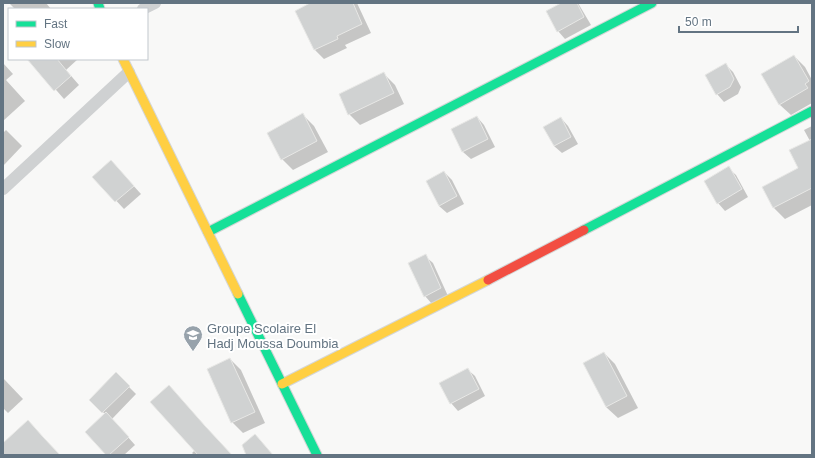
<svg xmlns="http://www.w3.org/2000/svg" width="815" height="458" viewBox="0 0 815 458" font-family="Arial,sans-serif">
<rect width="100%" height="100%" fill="#f8f8f7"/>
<g fill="#0003">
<path d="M9 3H46L51 9H15Z"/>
<path d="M313 3H357L371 33 345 45 347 48 324 59 315 50 296 11Z"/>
<path d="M563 3H578L591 25 565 39 558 31Z"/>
<path d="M794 56 805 67 812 80V103L791 115 780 105 763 74Z"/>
<path d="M29 59H78L66 70 79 85 64 99Z"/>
<path d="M3 63 13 74 6 80 25 101 3 121Z"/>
<path d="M726 65 733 72 741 87 738 94 724 102 717 94Z"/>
<path d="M384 74 395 85 404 104 360 125 349 114Z"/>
<path d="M302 114 314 126 328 152 293 170 282 159Z"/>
<path d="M477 117 484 125 495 147 471 159 463 152 452 129Z"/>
<path d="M561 118 568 126 578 144 562 153 554 146Z"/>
<path d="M812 126V205L785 219 774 208 763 187 801 167 810 141 804 130Z"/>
<path d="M6 130 22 146 3 166V133Z"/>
<path d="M111 161 141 194 124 209 94 177Z"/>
<path d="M728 168 736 175 748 197 725 211 718 203Z"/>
<path d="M444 172 452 180 464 204 447 213 439 206Z"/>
<path d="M425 256 433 263 448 296 432 304 425 296Z"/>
<path d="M604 353 615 364 638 408 618 418 606 407 584 364Z"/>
<path d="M230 359 241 370 265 423 243 433 232 422Z"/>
<path d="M467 369 475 376 485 396 458 411 451 403Z"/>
<path d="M116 374 136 394 112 419 135 445 124 455H107L105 414 90 400Z"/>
<path d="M3 378 23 399 8 413 3 408Z"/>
<path d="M179 397 231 455H194L192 453 195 450Z"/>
</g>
<g fill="#d0d2d2" stroke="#e8e8e6">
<path d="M310 3H353L362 24 337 36 338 39 314 50 295 11Z"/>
<path d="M561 3H577L584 17 557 32 546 11Z"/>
<path d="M794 55 809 81 805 84 808 88 779 105 761 74Z"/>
<path d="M27 59H57L71 76 54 91Z"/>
<path d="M726 63 734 79 730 87 716 95 705 75Z"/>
<path d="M384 72 394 93 348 115 339 94Z"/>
<path d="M303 113 317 141 281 160 267 133Z"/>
<path d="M477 116 488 139 462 152 451 129Z"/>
<path d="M561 117 571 137 554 146 543 127Z"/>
<path d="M812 139V188L773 208 762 187 798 168 789 150Z"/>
<path d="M111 160 134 186 115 202 92 177Z"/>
<path d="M729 166 742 189 717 204 704 181Z"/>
<path d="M444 171 457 196 439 206 426 181Z"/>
<path d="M426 254 441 288 424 297 408 263Z"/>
<path d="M604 352 627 396 606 407 583 363Z"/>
<path d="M230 358 255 412 231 423 207 369Z"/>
<path d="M468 368 479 389 450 404 439 383Z"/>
<path d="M116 372 130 386 102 413 89 400Z"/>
<path d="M169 385 205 426 232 455H198L150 402Z"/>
<path d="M106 412 129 437 109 455H106L85 432Z"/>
<path d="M28 420 43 437 60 455H3V443Z"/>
<path d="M255 434 273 455H246L242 445Z"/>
</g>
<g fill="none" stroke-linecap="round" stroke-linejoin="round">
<g stroke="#d4d6d6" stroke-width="11">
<g id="fast">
<path d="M98 3 100 9"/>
<path d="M584 230 812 111"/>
<path d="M208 232 652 3"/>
<path d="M238 294 317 455"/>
</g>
</g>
<g stroke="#d4d6d6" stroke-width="11">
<g id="slow">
<path d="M123 59 238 294"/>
<path d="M282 384 488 280"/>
</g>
</g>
<g stroke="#d4d6d6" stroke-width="11">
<path id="jam" d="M488 280 584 230"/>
</g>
<g stroke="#cfd1d2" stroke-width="12">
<path d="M143 9 155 3"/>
<path d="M3 189 129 72"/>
</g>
<use href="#fast" stroke="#16e098" stroke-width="9"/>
<use href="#slow" stroke="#ffcf43" stroke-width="9"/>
<use href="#jam" stroke="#f24e42" stroke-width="9"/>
</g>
<defs>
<g id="school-pin" transform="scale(1)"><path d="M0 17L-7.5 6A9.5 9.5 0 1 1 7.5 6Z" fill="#97a2ab" stroke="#fff"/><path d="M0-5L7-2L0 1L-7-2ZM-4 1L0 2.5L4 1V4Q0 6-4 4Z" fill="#fff"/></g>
</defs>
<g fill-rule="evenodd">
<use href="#school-pin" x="193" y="335"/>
</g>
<g text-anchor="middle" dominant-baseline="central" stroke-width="4" stroke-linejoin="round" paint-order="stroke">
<g font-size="13" fill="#637482" stroke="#fff" text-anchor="start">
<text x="207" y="328">Groupe Scolaire El<tspan x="207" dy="15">Hadj Moussa Doumbia</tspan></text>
</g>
</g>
<rect width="815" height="458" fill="none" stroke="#637482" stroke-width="8"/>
<rect x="8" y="8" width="140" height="52" fill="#ffffff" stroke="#c1c7cd"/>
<rect x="16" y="21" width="20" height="6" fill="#16e098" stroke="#c1c7cd"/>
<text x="44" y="28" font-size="12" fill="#637482">Fast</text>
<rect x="16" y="41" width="20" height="6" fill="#ffcf43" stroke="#c1c7cd"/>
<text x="44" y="48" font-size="12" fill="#637482">Slow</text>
<path d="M679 26v6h119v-6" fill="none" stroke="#637482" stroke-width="2"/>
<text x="685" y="26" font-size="12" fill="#637482" stroke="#ffffff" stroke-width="3" paint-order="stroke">50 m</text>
</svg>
